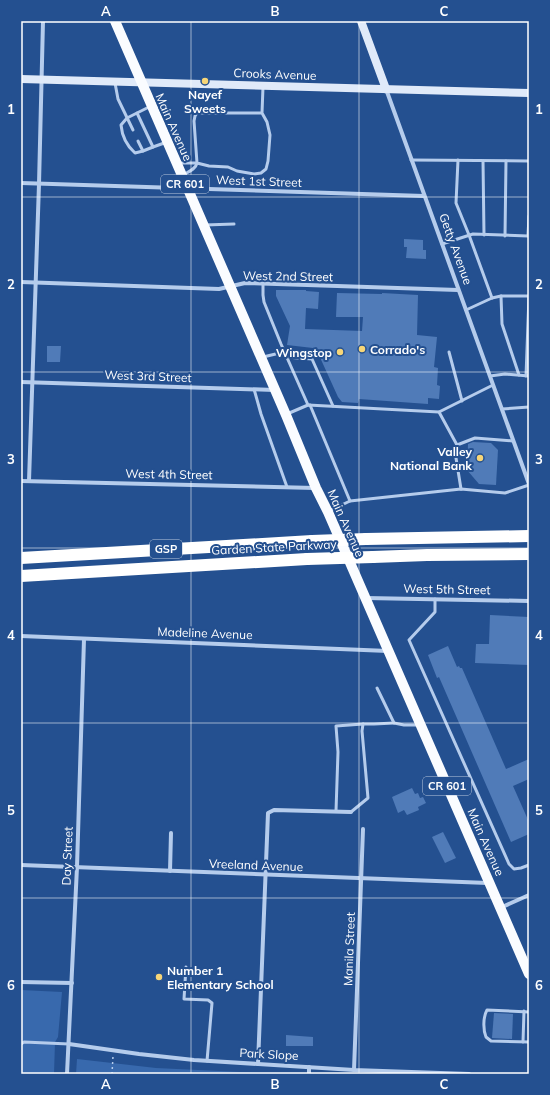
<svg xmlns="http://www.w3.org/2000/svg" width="550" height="1095" viewBox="0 0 550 1095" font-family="Mulish,sans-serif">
<rect width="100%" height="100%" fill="#245090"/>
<g fill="#3869ad">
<path d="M21 990 62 992 58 1037 55 1042 54 1074H21Z"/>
<path d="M77 1059 156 1068 282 1074H76Z"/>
</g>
<g fill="#507bb8">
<path d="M404 239 423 240V250H426V259L406 258 407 247H404Z"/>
<path d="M276 290H306V291L319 292 318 309 306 308 305 329 362 331 363 317H336L337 293 382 294V293L418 295 417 335 437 337 434 367 438 368 437 385 440 386 439 399 428 398V404L359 399 358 403 342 402 338 397 318 353 313 348 287 345 290 326 276 296Z"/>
<path d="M47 346H61L60 362H47Z"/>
<path d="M473 442 491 443 498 450 496 485 479 484 467 470 468 444Z"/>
<path d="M490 615 529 617V665L475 663 476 644H489Z"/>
<path d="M448 646 457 667 459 666 460 668H462L506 769 529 759V779L513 786 529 822V834L511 842 439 677 437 678 428 655Z"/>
<path d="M412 788 415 794 418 793 420 798 423 797 426 803 418 807 419 810 407 815 404 810 398 813 392 797Z"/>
<path d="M443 832 456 858 445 863 432 837Z"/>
<path d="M494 1013 513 1014 512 1039 492 1038Z"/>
<path d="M286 1035 313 1037V1046H286Z"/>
</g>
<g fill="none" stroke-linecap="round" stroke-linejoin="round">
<path stroke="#b5ccec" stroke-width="1.5" stroke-dasharray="2 3" stroke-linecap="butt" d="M112 1074 113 1056"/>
<g stroke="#b5ccec" stroke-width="3">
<path d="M115 83 118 99 133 130"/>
<path d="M149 107 127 118 121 125C122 136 126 145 135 153L143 151 153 147"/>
<path d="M137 113 153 147 167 142"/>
<path d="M262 113H197L195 116 194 121 197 163 209 166 228 167 237 171 254 174 261 173 266 169 268 161 270 135 267 122 262 113 263 87"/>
<path d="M138 141 143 151"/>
<path d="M411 160 529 161"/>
<path d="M458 160 456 203 469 235 492 298"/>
<path d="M483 161 484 235"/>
<path d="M179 163H197C196 169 188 172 183 175"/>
<path d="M205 225 234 224"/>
<path d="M505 236 506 161"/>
<path d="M442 244 473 234 528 236 529 216"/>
<path d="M263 284V295L264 302 281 344 308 405"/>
<path d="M501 296 502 324 519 375"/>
<path d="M466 310 492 298 501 296H529"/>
<path d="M449 352 462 401"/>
<path d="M263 357 284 352"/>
<path d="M286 357 312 359 333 406"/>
<path d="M490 376 505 374 529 376"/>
<path d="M526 376 529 296"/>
<path d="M254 389 261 414 287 487"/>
<path d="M310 405 350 501 461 489 505 493 529 485"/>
<path d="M502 409 529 407"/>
<path d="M439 412 457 445"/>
<path d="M287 414 308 405 439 412 493 385"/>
<path d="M461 489 456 458 457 445 475 438 513 441"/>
<path d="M329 511 350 501"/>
<path d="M435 599V612L409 640 509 864 514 869 521 868 529 865"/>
<path d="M377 688 394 723 404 725H419"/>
<path d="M363 724H374L394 723"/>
<path d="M336 811 338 752 336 726 363 724 362 731 368 798 351 812"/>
<path d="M186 967 184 999 208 1000 212 1003 207 1061"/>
<path d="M529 1012 487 1010C483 1017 483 1030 486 1037L491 1041 529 1042"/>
<path d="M523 1042 524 1011"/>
<path d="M21 1044 24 1042 69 1044"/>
</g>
<g stroke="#b5ccec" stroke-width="4">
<path d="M386 89 529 484"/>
<path d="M21 183 424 196"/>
<path d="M21 282 219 289 245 283 458 290"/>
<path d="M21 382 274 390"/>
<path d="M21 481 315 488"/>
<path d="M29 481 39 184 43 21"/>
<path d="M366 598 529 601"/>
<path d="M21 636 388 651"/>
<path d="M21 865 488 883"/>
<path d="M170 871 171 833"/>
<path d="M500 908 529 895"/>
<path d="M21 982 72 983"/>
<path d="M69 1044 139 1054 194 1060 354 1070 469 1074"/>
<path d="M258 1064 268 813 274 810 351 812"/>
<path d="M309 1067V1074"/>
<path d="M354 1070 363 829"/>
<path d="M67 1074 77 867 84 639"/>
</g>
<g stroke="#e0eaf9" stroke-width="8">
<path d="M361 21 386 89"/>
<path d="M21 79 529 93"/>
</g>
<path stroke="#fafcff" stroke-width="10" d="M115 21 286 415 316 488 328 512 529 974"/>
<g stroke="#fff" stroke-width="12">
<path d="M366 539 529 536"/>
<path d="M373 557 427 555 529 554"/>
<path d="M21 558 312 541"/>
<path d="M21 576 307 559"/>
</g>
<g stroke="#fff" stroke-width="12">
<path d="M312 541 366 539"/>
<path d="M307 559 373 557"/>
</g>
</g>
<path fill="none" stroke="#fff" stroke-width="1" stroke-opacity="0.55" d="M191 21V1074M359 21V1074M21 197H529M21 372H529M21 548H529M21 723H529M21 898H529"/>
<g fill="#f7d678" stroke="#245090" stroke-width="1.5">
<circle cx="205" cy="81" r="4"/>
<circle cx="362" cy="349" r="4"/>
<circle cx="340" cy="352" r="4"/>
<circle cx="480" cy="458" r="4"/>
<circle cx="159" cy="977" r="4"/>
</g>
<g text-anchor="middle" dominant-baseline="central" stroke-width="4" stroke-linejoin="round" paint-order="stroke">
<g fill="#245090" stroke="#bdcade" stroke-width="1">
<rect x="161" y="175" width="48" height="18" rx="3"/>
<rect x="150" y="540" width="32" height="18" rx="3"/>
<rect x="423" y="777" width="48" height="18" rx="3"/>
</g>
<g font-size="11" font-weight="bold" fill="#fff">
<text x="185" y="184">CR 601</text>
<text x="166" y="549">GSP</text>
<text x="447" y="786">CR 601</text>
</g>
<g font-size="12" fill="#fff" stroke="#245090">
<text transform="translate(275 74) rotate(2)">Crooks Avenue</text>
<text transform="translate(174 127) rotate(66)">Main Avenue</text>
<text transform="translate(259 181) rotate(2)">West 1st Street</text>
<text transform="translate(456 249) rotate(70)">Getty Avenue</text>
<text transform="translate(288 276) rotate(1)">West 2nd Street</text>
<text transform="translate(148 376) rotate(2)">West 3rd Street</text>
<text transform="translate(169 474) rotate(1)">West 4th Street</text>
<text transform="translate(346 523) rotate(66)">Main Avenue</text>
<text transform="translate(274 547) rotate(-3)">Garden State Parkway</text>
<text transform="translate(447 589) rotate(1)">West 5th Street</text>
<text transform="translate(205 633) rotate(2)">Madeline Avenue</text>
<text transform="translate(486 842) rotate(66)">Main Avenue</text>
<text transform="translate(67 856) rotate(-88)">Day Street</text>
<text transform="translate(256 865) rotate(2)">Vreeland Avenue</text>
<text transform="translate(349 949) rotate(-88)">Manila Street</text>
<text transform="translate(269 1054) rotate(3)">Park Slope</text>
</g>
<g font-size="12" font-weight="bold" fill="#fff" stroke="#245090" text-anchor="start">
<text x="205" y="94" text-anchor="middle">Nayef<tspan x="205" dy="14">Sweets</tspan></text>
<text x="370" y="349">Corrado's</text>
<text x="332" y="352" text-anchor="end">Wingstop</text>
<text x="472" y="451" text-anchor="end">Valley<tspan x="472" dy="14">National Bank</tspan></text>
<text x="167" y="970">Number 1<tspan x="167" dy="14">Elementary School</tspan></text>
</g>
</g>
<rect width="550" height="1095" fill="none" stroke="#245090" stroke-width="44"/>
<rect x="22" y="22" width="506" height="1051" fill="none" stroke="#fff" stroke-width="1.5"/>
<g font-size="13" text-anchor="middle" font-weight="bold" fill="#fff">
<text x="106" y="16">A</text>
<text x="275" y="16">B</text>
<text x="444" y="16">C</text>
<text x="11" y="114">1</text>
<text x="539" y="114">1</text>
<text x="11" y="289">2</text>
<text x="539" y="289">2</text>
<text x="11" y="464">3</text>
<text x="539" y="464">3</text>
<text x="11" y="640">4</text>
<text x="539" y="640">4</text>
<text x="11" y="815">5</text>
<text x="539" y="815">5</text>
<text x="11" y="990">6</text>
<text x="539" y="990">6</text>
<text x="106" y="1089">A</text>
<text x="275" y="1089">B</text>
<text x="444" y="1089">C</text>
</g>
</svg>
